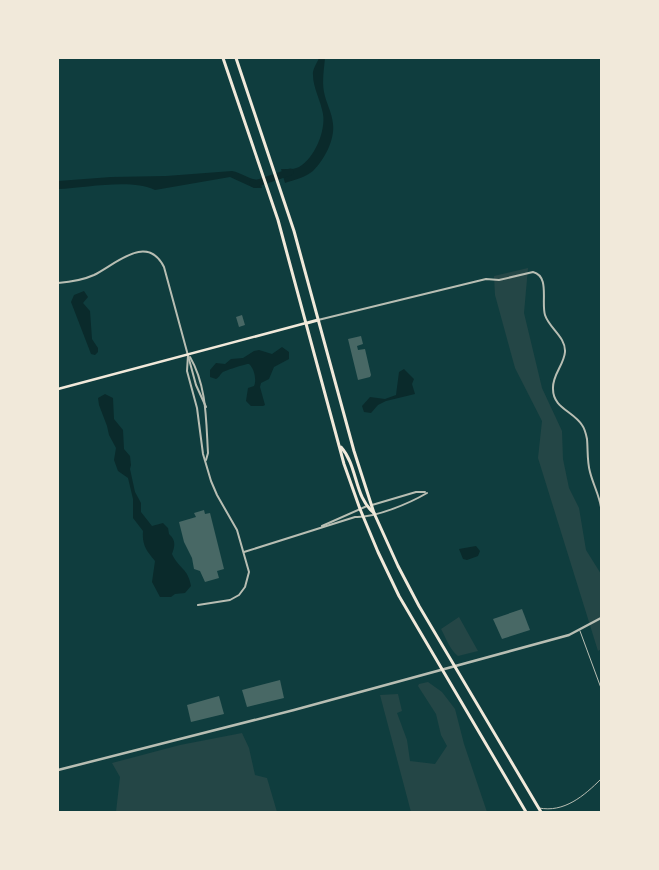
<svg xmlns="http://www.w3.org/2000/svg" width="659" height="870" viewBox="0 0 659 870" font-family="Jost,sans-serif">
<rect width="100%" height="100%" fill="#0f3d3e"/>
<g fill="#244646">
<path d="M528 268 524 313 542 388 562 431 563 459 569 488 579 508 586 550 601 574V649L598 651 538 458 542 421 515 368 495 295 494 276Z"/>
<path d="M459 617 478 651 458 656C450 650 446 638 441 629Z"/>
<path d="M428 682 442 692 455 709 464 744 487 812H411L380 695 398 694 402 711 397 713 407 740 410 761 435 764 447 746 441 735 436 714 418 686 419 684Z"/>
<path d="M242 733 249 748 255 775 267 778 277 812H116L120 777 112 763 180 745Z"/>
</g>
<g fill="#0a2a2b">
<path d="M319 58H325C324 69 322 81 324 92 326 103 332 112 333 124 335 140 324 160 313 171 306 177 294 180 285 183L281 169C287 169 293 170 299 167 314 159 326 131 323 114 321 101 313 88 313 75 312 70 317 63 319 58Z"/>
<path d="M232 171C243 173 249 180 260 180L262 188H254L230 177 155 190C131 178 85 188 58 189V181L111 177 166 176Z"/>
<path d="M84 291 88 297 83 303 90 311 92 339 98 348V352L95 355 91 354 71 302 74 295Z"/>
<path d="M282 347 289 352V359L274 367 269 379 261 383 260 387 265 405 263 406H251L246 401 248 388 254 386C257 380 254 368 249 364 247 363 224 371 223 372 220 374 220 377 216 379L210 377V370L216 363 225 364 231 359 243 358 254 351 259 350 272 354Z"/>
<path d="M404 369 414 379 412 384 415 394 386 401 378 405 371 413 364 412 362 406 370 397 385 399 396 395 399 372Z"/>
<path d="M105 394 113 398 114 419 123 430 124 449 130 456 131 465 130 469 135 492 141 503V512L152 526 163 523 168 528 169 534C176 540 175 546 172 554 179 569 188 568 191 586L185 593 175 594 171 597H160L152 582 155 561C146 550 142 545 143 531L133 518V499L128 478 118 471 114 460 116 448 109 435 107 426 99 405 98 398Z"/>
<path d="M476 546 480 551 478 556 467 560 463 559 459 549Z"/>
</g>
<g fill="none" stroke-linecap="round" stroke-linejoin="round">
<path stroke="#0a2a2b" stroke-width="7" d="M253 183 255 184 290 172"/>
</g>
<g fill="#486865">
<path d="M242 315 245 325 239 327 236 317Z"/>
<path d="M361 336 363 344 357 346 358 350 365 349 371 375 370 377 358 380 348 339Z"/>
<path d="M204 510 205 514 210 513 224 569 217 571 219 578 205 582 200 571 194 569 192 558 184 542 179 522 196 517 194 513Z"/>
<path d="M522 609 530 630 502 639 493 619Z"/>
<path d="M280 680 284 698 247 707 242 690Z"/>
<path d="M219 696 224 714 191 722 187 705Z"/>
</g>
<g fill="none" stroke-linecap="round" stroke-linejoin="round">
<g stroke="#b8beb3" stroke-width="1">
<path d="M580 631 601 688"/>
<path d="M539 808C564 813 584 796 601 779"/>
</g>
<g stroke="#b8beb3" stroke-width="2">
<path d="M58 283C70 282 83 280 94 275 116 264 147 233 164 267L196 385 206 407"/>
<path d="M318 320 486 279 499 280 533 272C550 276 541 302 545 315 549 328 566 337 565 352 564 365 552 375 553 389 553 408 573 411 582 425 585 429 586 434 587 439 588 450 587 462 590 472 593 484 599 495 601 507"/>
<path d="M188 355 187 371 197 408 203 454 211 481 217 495 237 530 249 572 245 587 239 595 230 600 198 605"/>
<path d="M190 357C207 386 206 421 208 453L206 460"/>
<path d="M372 505 416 492H425"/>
<path d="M322 526 367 506"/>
<path d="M244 552 355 517C375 518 410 503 427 493"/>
</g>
<path stroke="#b8beb3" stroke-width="2.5" d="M58 770 294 710 569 635 601 618"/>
<path stroke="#f1e9da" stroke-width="2.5" d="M58 389 306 323"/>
<g stroke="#f1e9da" stroke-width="3">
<path d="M223 58 278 220 344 464 360 509 378 552 399 596 526 812"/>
<path d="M236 58 294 231 354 451 374 513 398 566 419 606 541 812"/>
<path d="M307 323 318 320"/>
<path d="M341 447C358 466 354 497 374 513"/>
</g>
</g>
<rect width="659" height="870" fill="none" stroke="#f1e9da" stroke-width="118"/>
</svg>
